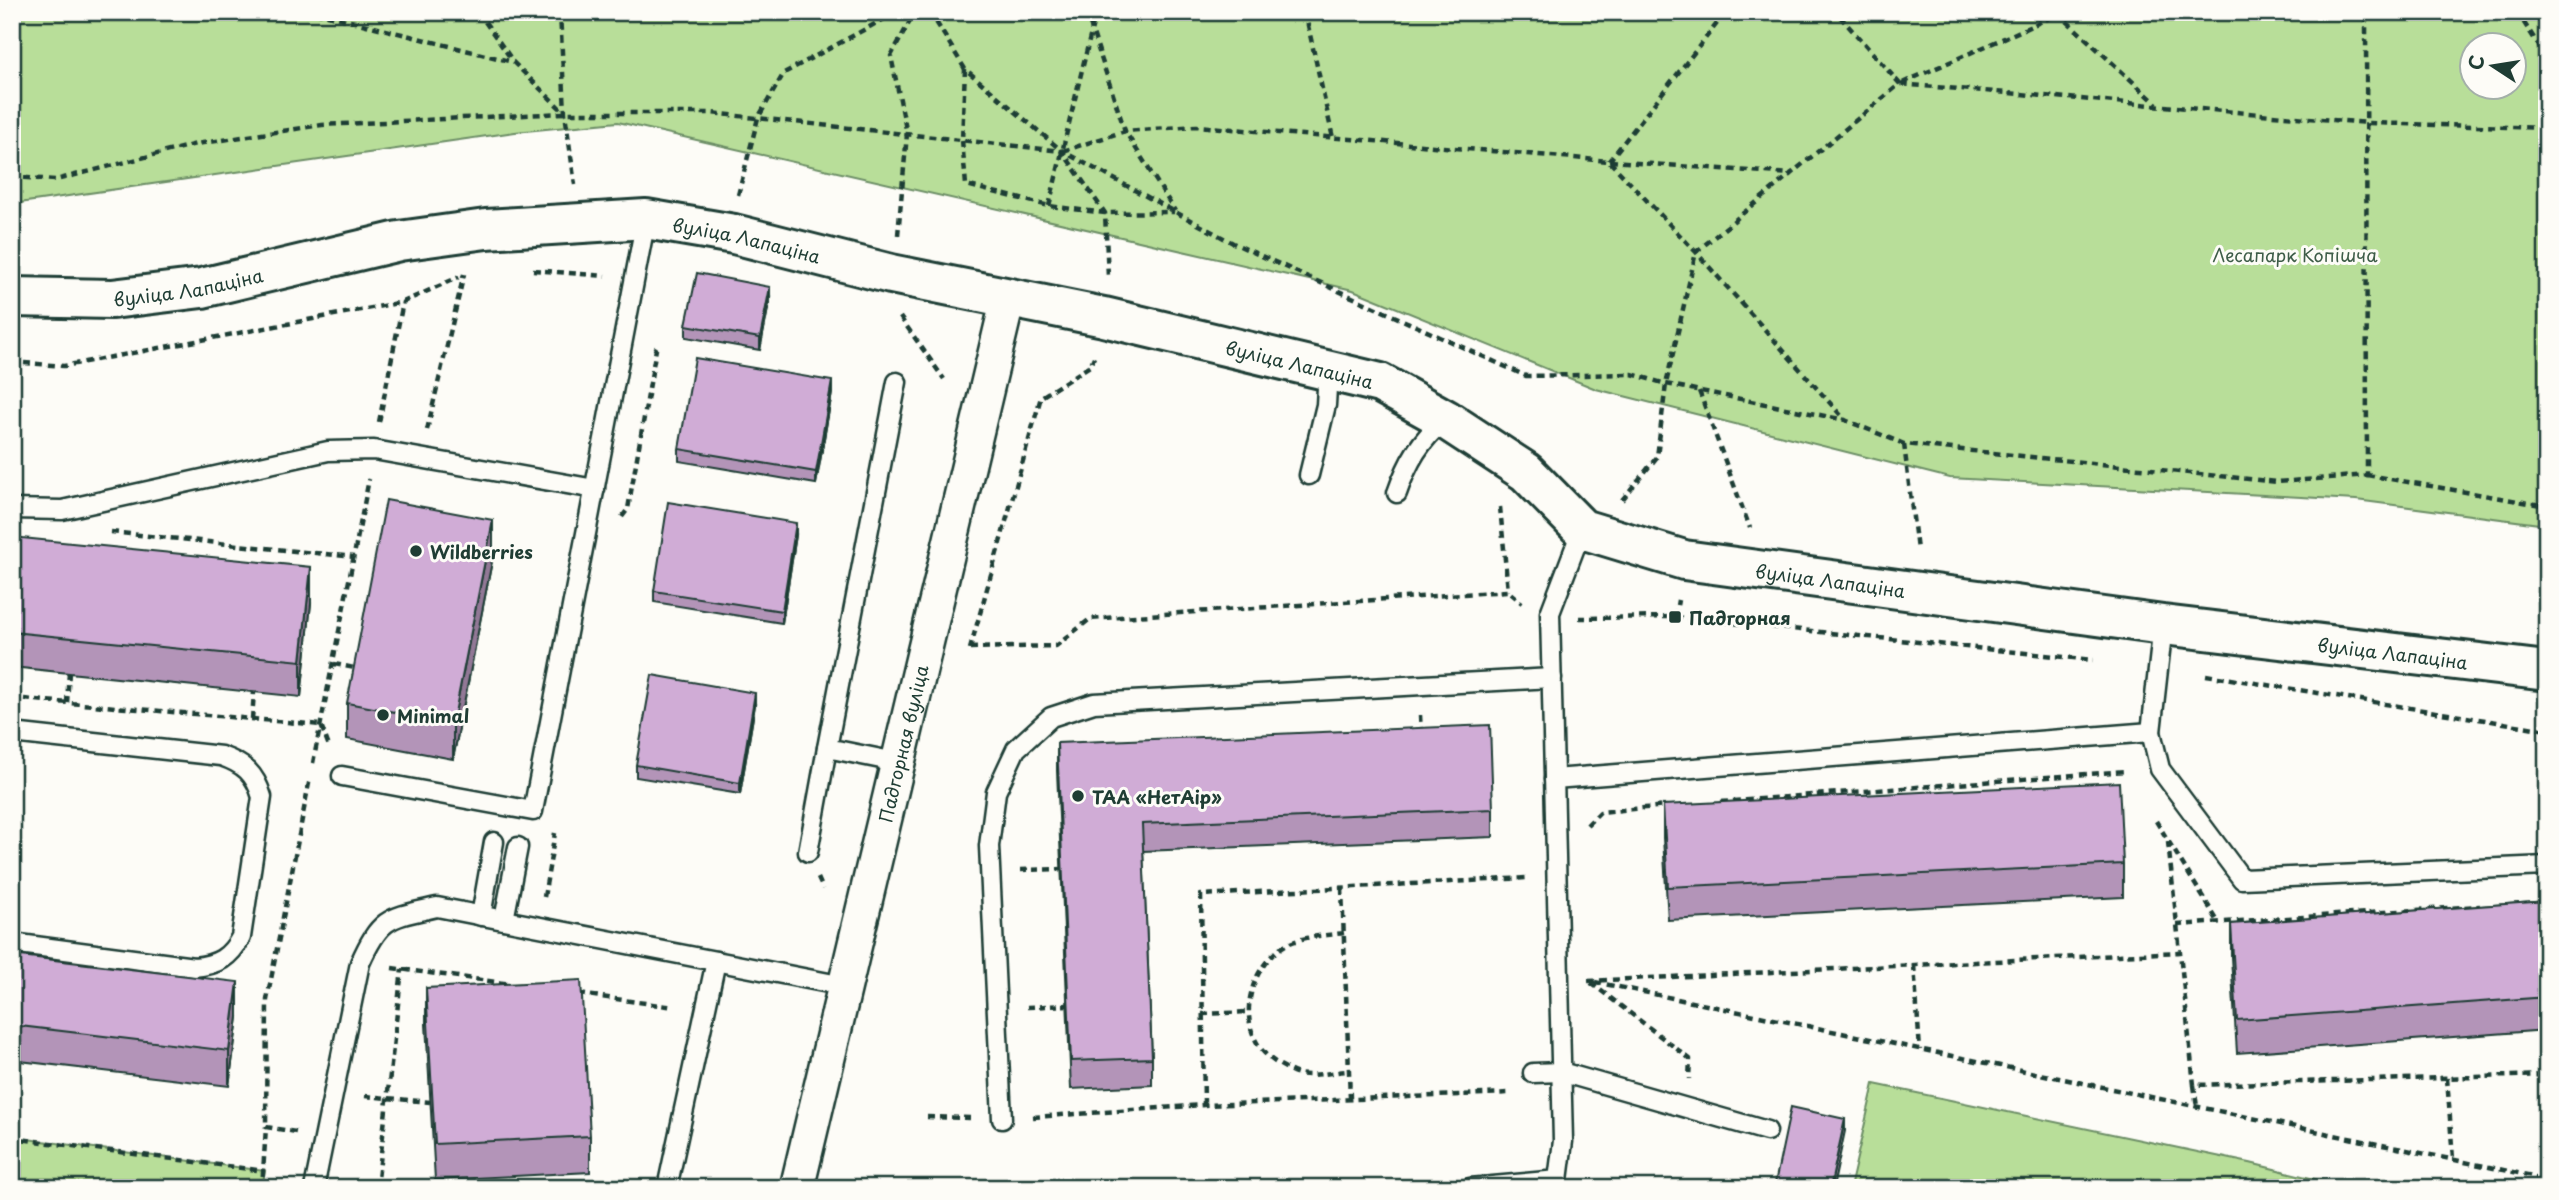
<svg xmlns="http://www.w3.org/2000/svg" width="2559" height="1200" viewBox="0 0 2559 1200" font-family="'Playpen Sans',sans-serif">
<rect width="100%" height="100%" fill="#fdfcf7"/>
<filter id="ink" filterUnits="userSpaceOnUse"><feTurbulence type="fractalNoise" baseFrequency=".0143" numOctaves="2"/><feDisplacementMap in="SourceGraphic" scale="14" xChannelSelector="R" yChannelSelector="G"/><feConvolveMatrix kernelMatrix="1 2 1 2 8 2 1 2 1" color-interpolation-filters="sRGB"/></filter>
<g filter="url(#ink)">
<g fill="#b8de99" stroke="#6c8e66" stroke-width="2" fill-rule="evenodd">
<path d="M12 12H2547V525L2356 500 1950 478 1596 389 1353 290 618 122 515 132 12 204ZM2472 46H2514V88H2472Z"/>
<path d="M1874 1084 2250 1163 2351 1188H1850Z"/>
<path d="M12 1137 265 1171 262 1188H12Z"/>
</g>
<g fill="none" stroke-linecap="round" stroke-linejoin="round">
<g stroke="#1f3d34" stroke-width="23">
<g id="service">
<path d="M1309 475 1326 405 1328 370"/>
<path d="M1397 493C1408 461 1420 441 1445 419"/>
<path d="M12 509 62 510 328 451 374 450 595 489"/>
<path d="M2163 625 2151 732 2160 769 2242 879 2547 866"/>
<path d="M12 733 221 756C244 764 255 773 262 797L241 937C230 958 217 965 194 967L12 943"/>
<path d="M896 762 827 748 897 382"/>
<path d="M342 776 533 811 646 219"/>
<path d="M1554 779 2151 732"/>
<path d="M808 852 827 748"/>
<path d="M481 916 494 842"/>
<path d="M504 920 518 847"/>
<path d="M1533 1073 1561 1072 1767 1131"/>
<path d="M1002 1119 989 846 996 792 1016 749 1051 717 1094 703 1552 678"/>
<path d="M314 1188 360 963C381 916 389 918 437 907L844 986"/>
<path d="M667 1188 716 961"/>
<path d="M1470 1188 1558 1180 1563 1141 1550 613 1582 529"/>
</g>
</g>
<g stroke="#1f3d34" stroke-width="38">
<g id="minor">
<path id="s1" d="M797 1188 1008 299"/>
</g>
</g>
<g stroke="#1f3d34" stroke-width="44">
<g id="secondary">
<path id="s2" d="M12 297 112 299 202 288 399 241 486 229 646 219 734 234 891 274 1104 317 1380 383 1445 419 1526 472 1582 529 1684 560 2163 625 2547 671"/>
</g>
</g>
<g stroke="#1f3d34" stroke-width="4.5" stroke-dasharray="7 5" stroke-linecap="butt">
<path d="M315 12 513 62 565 113"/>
<path d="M478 12 512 60"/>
<path d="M560 12 565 113 575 185"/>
<path d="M930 12 965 69 1062 151 1105 213 1108 277"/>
<path d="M1086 12 1125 131 1175 211"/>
<path d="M1305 12 1333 138"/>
<path d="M2063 12 1900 84 2368 123 2547 128"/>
<path d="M2517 12 2547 58"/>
<path d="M2058 13 2157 104"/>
<path d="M965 69 962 140 966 185 1049 206 1105 213 1174 212"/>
<path d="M1063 151 1125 131 1197 126 1609 161 1696 252 1845 420"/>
<path d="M1609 161 1726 12"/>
<path d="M1610 161 1792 174"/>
<path d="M12 177 56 180 196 144 322 125 565 113H711L1062 151 1233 243 1526 376 1632 374 1666 384 1845 420 1904 444 2278 482 2367 475 2366 12"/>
<path d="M738 195 758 118 784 73 897 12"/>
<path d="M1049 206 1096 12"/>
<path d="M898 235 907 134 891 56 915 12"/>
<path d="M533 270 605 276"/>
<path d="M900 317 944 379"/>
<path d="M12 362 64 366 403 302 459 277"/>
<path d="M1699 391 1750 528"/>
<path d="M379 422 403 302"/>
<path d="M427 430 464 274"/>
<path d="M1904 444 1917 550"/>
<path d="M2367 475 2547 506"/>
<path d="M1622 500 1657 457 1666 384 1696 252 1900 84 1836 12"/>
<path d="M1500 507 1508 591"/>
<path d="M622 517 628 509 656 349 652 347"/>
<path d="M111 532 354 557"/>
<path d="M1675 617 1678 600"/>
<path d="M1579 618 1675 617 2093 660"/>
<path d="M970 648 1056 646 1090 619 1508 591 1522 603"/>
<path d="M970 649 1041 397 1090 366 1094 357"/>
<path d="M334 664 360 669"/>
<path d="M2206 675 2547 730"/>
<path d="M12 698 321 725 330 749"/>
<path d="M67 703 69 672"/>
<path d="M1420 715 1421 734"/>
<path d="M252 719 254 692"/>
<path d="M313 763 369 479"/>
<path d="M1721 802 2127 771"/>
<path d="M2156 821 2219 923"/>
<path d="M1587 825 1600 812 1667 806"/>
<path d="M2168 842 2180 952"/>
<path d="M1021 870 1063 869"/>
<path d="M818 878 823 889"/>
<path d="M1342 888 1350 1098"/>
<path d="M544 897 555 833"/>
<path d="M2177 925 2480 906"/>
<path d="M1344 933C1323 936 1294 936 1277 951 1242 980 1236 1041 1280 1065 1286 1068 1293 1073 1299 1074 1314 1077 1333 1072 1348 1071"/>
<path d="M1914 965 1920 1050"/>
<path d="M392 968 511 984"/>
<path d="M1588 981 2180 952 2194 1085 2547 1075"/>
<path d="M1595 982 2547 1179"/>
<path d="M1591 983 1690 1059 1689 1079"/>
<path d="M579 994 674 1007"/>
<path d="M1027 1007 1068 1005"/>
<path d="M1202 1014 1247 1012"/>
<path d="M2447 1078 2453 1159"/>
<path d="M2194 1085 2197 1107"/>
<path d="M365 1096 430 1102"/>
<path d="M1204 1105 1201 895 1526 878"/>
<path d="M927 1117 972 1118"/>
<path d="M1033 1117 1204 1105 1510 1093"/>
<path d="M296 1132 266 1127 267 1000 310 778"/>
<path d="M12 1138 265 1171"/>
<path d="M262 1188 266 1127"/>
<path d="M377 1188 402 969"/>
</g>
<use href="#service" stroke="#fdfcf7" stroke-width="18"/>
<use href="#minor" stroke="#fdfcf7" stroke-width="33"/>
<use href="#secondary" stroke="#fdfcf7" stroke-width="38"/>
</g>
<g fill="#b394b8" stroke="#1f3d34" stroke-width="2">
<path d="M770 298 760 350 686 337V325Z"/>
<path d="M832 393 816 484 679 461V449Z"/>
<path d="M796 535 782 623 654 602V591Z"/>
<path d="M12 537 311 603 301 697 12 667Z"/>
<path d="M493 556 453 759 347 739V703Z"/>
<path d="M755 705 740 794 636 777V765Z"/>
<path d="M1057 743 1493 809V837L1143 851 1152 1058V1085L1071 1089 1057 771Z"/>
<path d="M1663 805 2123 864V897L1668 920 1663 838Z"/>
<path d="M2547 901V1030L2237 1053 2231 957V924Z"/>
<path d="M12 955 238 1017 229 1086 12 1060Z"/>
<path d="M426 988 590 1136V1172L435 1180 426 1024Z"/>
</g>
<g fill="#927896" stroke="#1f3d34" stroke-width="2">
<path d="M770 287V298L760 350V338Z"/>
<path d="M832 381V393L816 484V472Z"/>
<path d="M493 520V556L453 759V723Z"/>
<path d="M796 523V535L782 623V611Z"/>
<path d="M311 567V603L301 697V661Z"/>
<path d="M755 693V705L740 794V783Z"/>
<path d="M238 982V1017L229 1086V1051Z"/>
<path d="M1845 1119V1131L1833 1188H1830Z"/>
</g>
<g fill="#d0acd6" stroke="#1f3d34" stroke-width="2">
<path d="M697 273 770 287 760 338 686 325Z"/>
<path d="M695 358 832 381 816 472 679 449Z"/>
<path d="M386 500 493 520 453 723 347 703Z"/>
<path d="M668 502 796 523 782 611 654 591Z"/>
<path d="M12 537 311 567 301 661 12 632Z"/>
<path d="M652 675 755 693 740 783 636 765Z"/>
<path d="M1490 725 1493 809 1142 824 1152 1058 1071 1061 1057 743Z"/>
<path d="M2119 782 2123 864 1668 887 1663 805Z"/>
<path d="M2547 901V997L2237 1020 2231 924Z"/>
<path d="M12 955 238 982 229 1051 12 1025Z"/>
<path d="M581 980 590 1136 435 1144 426 988Z"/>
<path d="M1791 1107 1845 1119 1830 1188H1774Z"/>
</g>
</g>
<g fill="#1f3d34" stroke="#fdfcf7" stroke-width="2.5">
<circle cx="416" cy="551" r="7"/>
<rect x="1668" y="610" width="14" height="14" rx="3.5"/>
<circle cx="383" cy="715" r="7"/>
<circle cx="1078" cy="796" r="7"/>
</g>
<g text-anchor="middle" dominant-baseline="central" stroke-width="6" stroke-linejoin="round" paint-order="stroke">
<g font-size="18" fill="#1f3d34" stroke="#fdfcf7">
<text stroke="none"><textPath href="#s2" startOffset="744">вуліца Лапаціна</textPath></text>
<text stroke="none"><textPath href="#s2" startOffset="177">вуліца Лапаціна</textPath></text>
<text stroke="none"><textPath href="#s2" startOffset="1311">вуліца Лапаціна</textPath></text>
<text stroke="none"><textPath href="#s2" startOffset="1899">вуліца Лапаціна</textPath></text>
<text stroke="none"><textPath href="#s2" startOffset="2466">вуліца Лапаціна</textPath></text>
<text stroke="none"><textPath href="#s1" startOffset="457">Падгорная вуліца</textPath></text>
</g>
<g font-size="18" fill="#3e5d48" stroke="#fdfcf7">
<text x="2295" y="254">Лесапарк Копішча</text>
</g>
<g font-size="18" font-weight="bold" fill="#1f3d34" stroke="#fdfcf7" text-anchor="start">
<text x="430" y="551">Wildberries</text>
<text x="1689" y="617">Падгорная</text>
<text x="397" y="715">Minimal</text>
<text x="1092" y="796">ТАА «НетАір»</text>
</g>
</g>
<rect width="2559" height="1200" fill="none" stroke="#fdfcf7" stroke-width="42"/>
<rect x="21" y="21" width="2517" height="1158" fill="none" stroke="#1f3d34" stroke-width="2.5" filter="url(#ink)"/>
<g transform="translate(2493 66) rotate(282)"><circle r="33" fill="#fdfcf7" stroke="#a4b0a9" stroke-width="2"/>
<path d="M0-5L12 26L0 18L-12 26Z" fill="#1f3d34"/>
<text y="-10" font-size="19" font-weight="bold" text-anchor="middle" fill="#1f3d34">С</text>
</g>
</svg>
